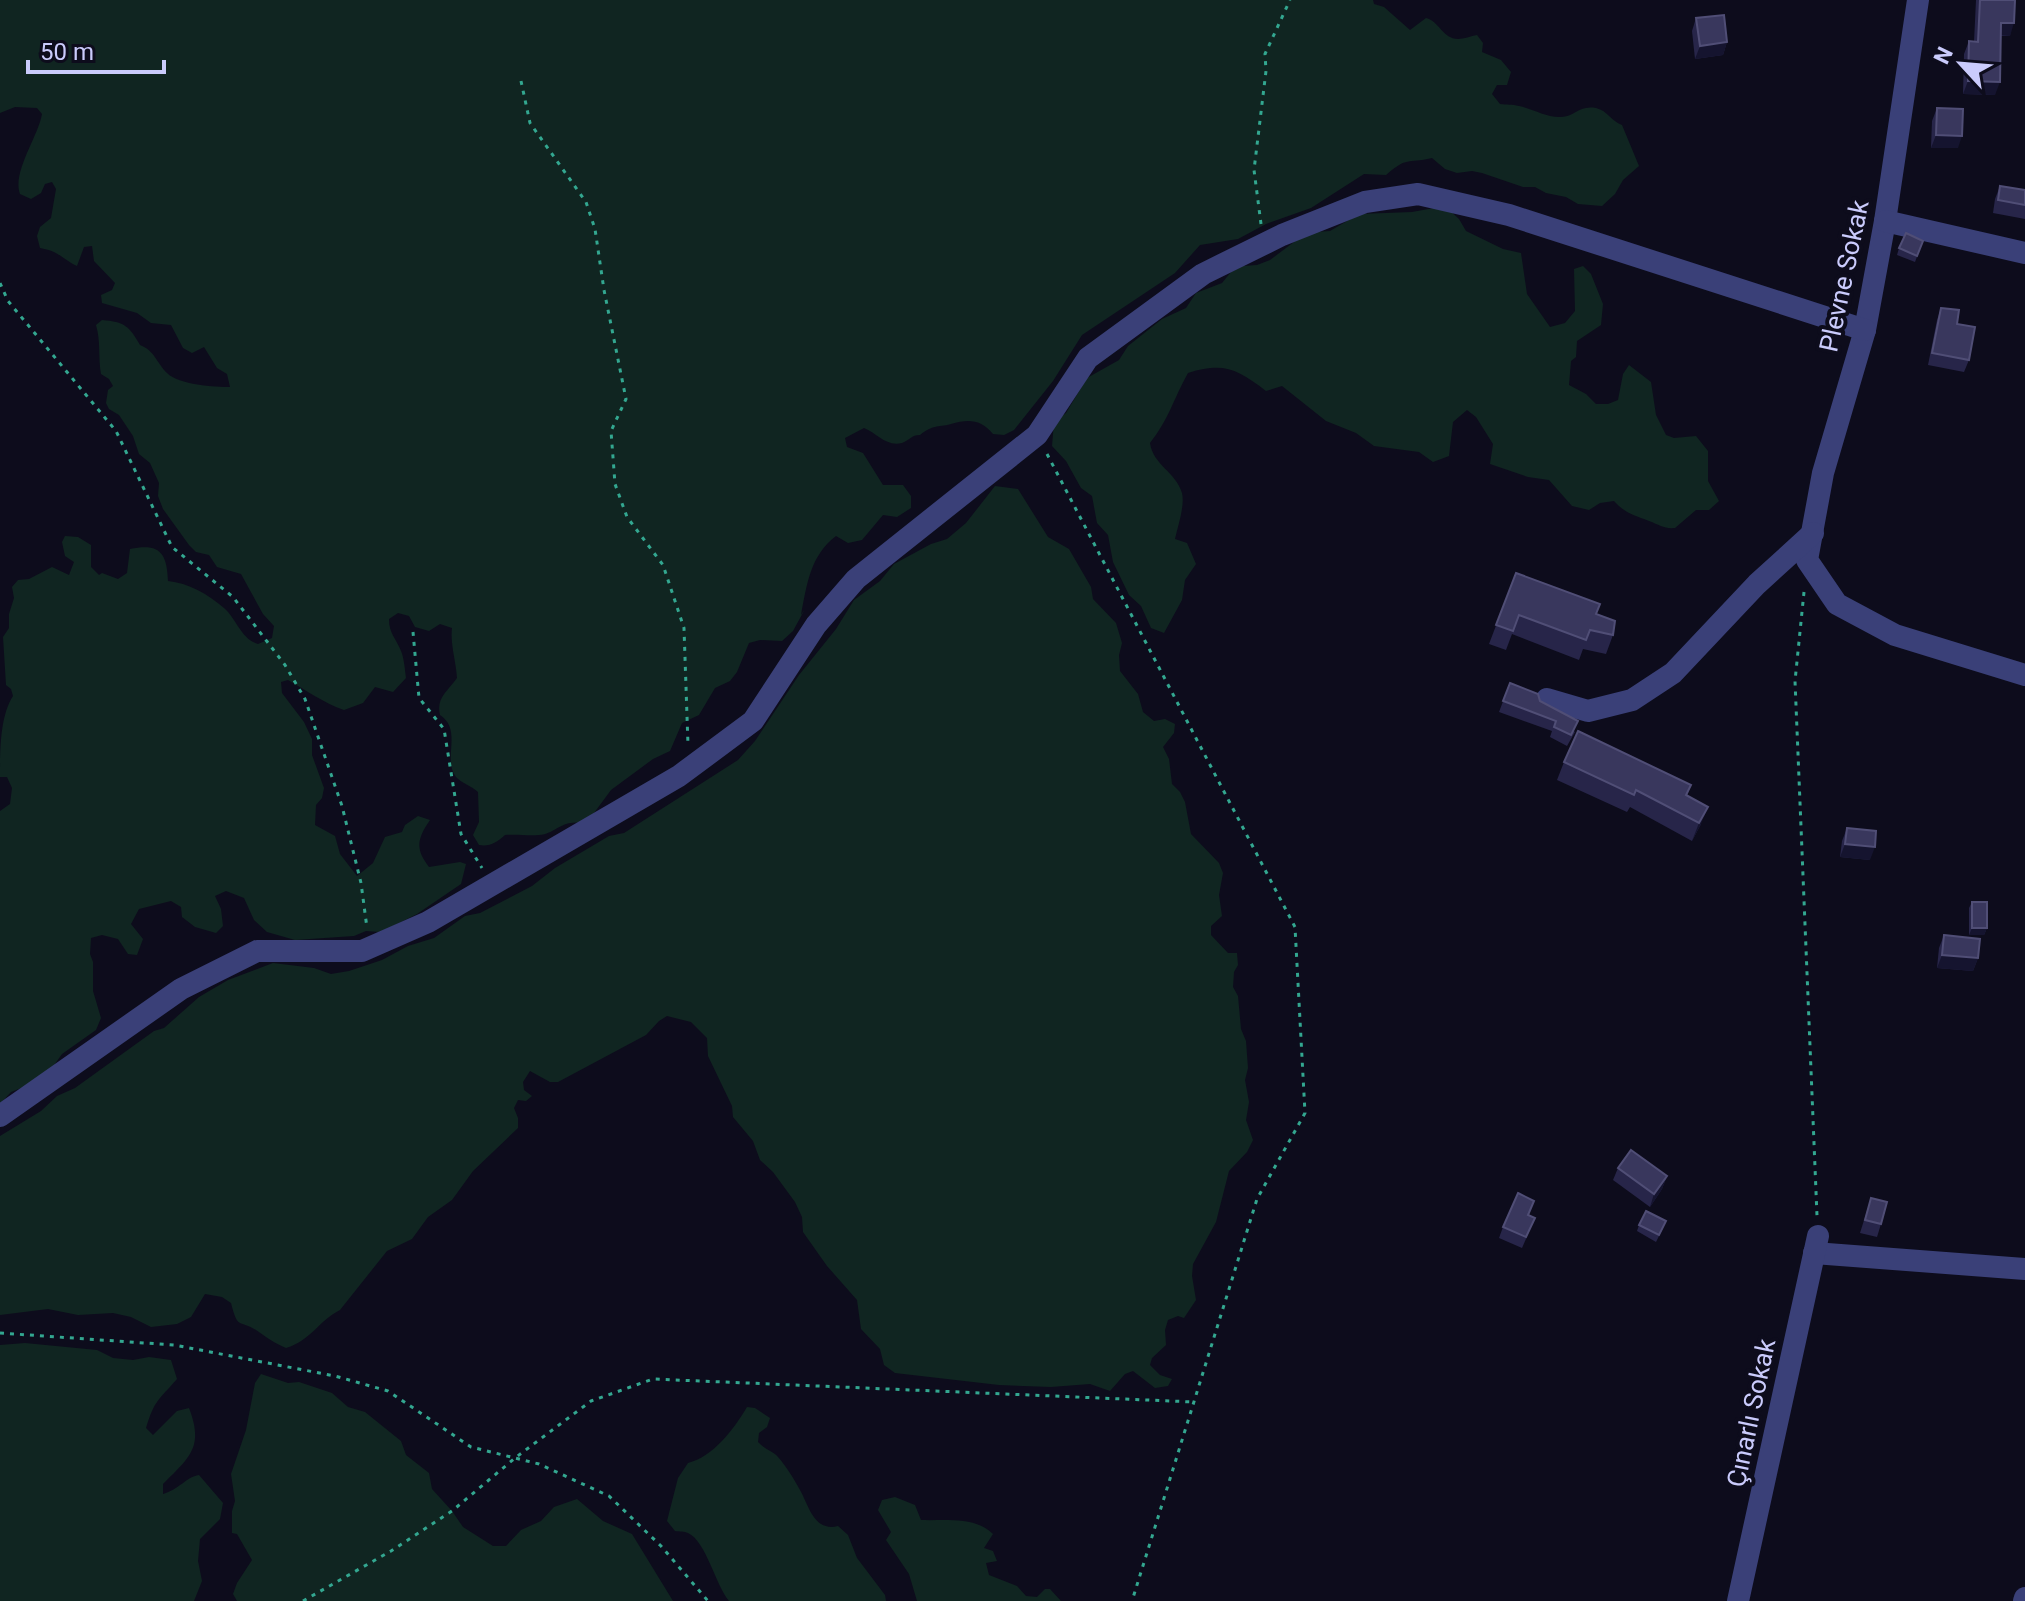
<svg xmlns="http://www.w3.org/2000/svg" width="2025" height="1601" viewBox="0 0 2025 1601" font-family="Roboto,sans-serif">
<rect width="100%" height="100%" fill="#0d0c1c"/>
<g fill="#102521">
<path d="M0 0H1373L1374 4 1384 7 1410 30 1426 18C1439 21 1443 39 1458 39 1464 39 1471 36 1477 35L1483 43 1482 52 1501 60 1511 72 1507 85H1497L1492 94 1500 104C1507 105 1512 104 1519 106 1533 109 1547 118 1561 117 1575 117 1578 105 1596 108 1608 111 1611 121 1622 125L1639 166 1623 180 1615 194 1602 206 1578 204 1566 197 1546 193 1535 187H1523L1482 173 1472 171 1457 173 1445 169 1432 158C1406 164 1408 156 1386 175L1364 174 1311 208 1266 224 1238 239 1200 245 1175 273 1082 335 1053 381 1014 430 1004 435 993 434C981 419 968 419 951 424 936 428 934 424 920 435 911 435 910 440 902 443 886 447 877 433 864 428L845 438 847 447 863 453 883 485H903L911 496V508L897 517 883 515 862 540 848 543 836 536C810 556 807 584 801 615L805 609 793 631 782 641 760 640 749 643 737 672 730 681 715 688 699 715 682 723 670 751 653 759 611 790 594 813 582 823C560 820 556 834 539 835 528 836 517 834 505 835 497 842 490 847 479 845L473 835 479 822 478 792C472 786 461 783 456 777 442 759 463 730 440 715 436 698 447 692 457 678 456 661 450 644 452 628L440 624 429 631 415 627 409 616 398 613 389 619C389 634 396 638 401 651 404 658 405 670 406 678L393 692 375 687 363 703 344 710C324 703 307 691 288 680L281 682 282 693 304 722 312 739V755L324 788 322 798 316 805 315 825 335 836 340 854 357 876 373 863 385 837 402 832 405 825 418 816 430 820C417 839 415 849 429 867L460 862 466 864 461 884 417 914 391 927 380 932 366 931 354 936 295 940 267 932 254 920 244 898 226 891 215 896 221 909 223 926 216 933 195 927 182 917 181 907 171 901 139 909 131 924 143 939 137 955 128 954 118 939 102 935 91 938 90 954 93 962V991L101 1018 96 1030 62 1054 52 1068 29 1085 11 1092 0 1104V811L10 804 12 788 7 777H0C0 750 0 716 13 696L11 689 6 685 3 637 9 628V614L14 598 12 587 18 580 29 579 52 567 69 575 74 562 65 556 62 542 65 536 78 537 91 545V567L99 575 102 573 118 579 127 573 130 549C159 543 167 552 168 581 188 583 208 594 224 608 236 618 241 639 258 644L272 638 274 626 263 614 241 574 217 567 209 555 196 552 189 545 163 509 158 496 159 483 150 463 139 454 133 436 119 415 109 409 106 403 108 390 113 386 109 379 101 374C98 357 101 342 96 325L102 320C125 322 129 326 140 345 155 351 156 362 167 373 179 385 215 387 230 387L227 374 217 368 204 347 192 353 183 348 171 325 151 323 137 313 102 303 101 295 112 290 115 283 94 261 92 246 84 247 77 266C62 259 59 251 40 248L37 236 40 227 51 218 56 189 52 182 45 184 41 193 31 199 20 194C12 172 38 137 42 114L37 108 15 107 0 113Z"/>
<path d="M1445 206 1459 219 1466 231 1503 249 1521 253 1527 294 1550 327 1565 323 1575 311 1574 269 1583 266 1591 274 1603 304 1601 325 1577 341 1576 357 1571 361 1569 385 1586 394 1596 404H1608L1618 400 1623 374 1629 365 1651 382 1656 415 1666 435 1674 438 1696 436 1708 451V481L1719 501 1709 510H1696L1675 528C1664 529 1660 525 1649 521 1634 515 1626 514 1614 501L1600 503 1589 510 1572 506 1549 480 1528 477 1490 464 1493 444 1476 417 1467 410 1453 422 1449 456 1433 462 1419 452 1374 446 1356 433 1326 421 1282 386 1266 391C1237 369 1224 362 1188 373 1174 398 1169 419 1150 443 1153 465 1176 472 1182 493 1185 506 1178 525 1175 539L1187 543 1196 564 1185 580 1182 600 1164 633 1151 628 1141 606 1129 595 1113 562 1108 535 1097 523 1092 496 1081 488 1066 461 1052 446 1054 422 1066 413 1087 378 1119 360 1128 346 1162 319 1186 308 1196 293 1222 283 1231 272 1243 266 1257 265 1270 260 1298 239 1314 232 1330 231 1359 214 1412 212Z"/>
<path d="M995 486 1018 489 1048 537 1069 549 1091 587 1093 599 1116 623 1122 643 1119 655 1120 671 1138 694 1143 712 1154 721 1165 719 1175 724 1174 733 1163 747 1169 759 1172 784 1180 792 1185 802 1191 834 1219 863 1223 873 1219 895 1222 916 1211 926V935L1228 953H1237L1238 965 1234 972 1233 987 1238 996 1241 1029 1246 1041 1248 1068 1245 1080 1249 1102 1246 1120 1253 1140 1247 1152 1229 1171 1216 1222 1193 1264 1192 1276 1196 1300 1184 1318 1178 1316 1168 1320 1165 1330 1166 1345 1152 1358 1150 1365 1160 1375 1172 1379 1168 1386 1155 1388 1133 1371 1125 1374 1110 1391 1090 1384 1051 1387 999 1385 895 1373 884 1365 880 1349 861 1329 857 1300 827 1266 803 1232 802 1217 795 1202 773 1172 760 1160 753 1141 733 1117 732 1106 708 1056 707 1038 691 1022 667 1016 659 1021 646 1035 558 1082H550L530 1071 523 1082 524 1090 532 1096 526 1101 518 1100 514 1108 518 1118V1128L473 1171 452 1200 428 1217 412 1239 387 1251 340 1310C318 1321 312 1340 286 1348 274 1343 266 1337 256 1330 238 1319 238 1330 231 1303L222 1297 205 1294 191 1317 177 1324 151 1327 131 1317 113 1313 78 1315 48 1309 0 1315V1136L41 1111 57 1096 75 1088 154 1031 164 1028 199 997 228 980 273 963 314 968 331 974 349 971 382 960 408 946 434 938 465 916 480 913 532 886 555 868 609 836 624 833 738 760 755 741 799 675 836 629 854 600 880 581 894 564 931 544 947 539 966 523Z"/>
<path d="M25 1343 97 1350 113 1358 133 1360 149 1357 171 1360 177 1379C158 1401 155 1399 146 1428L153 1435 177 1411 189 1408C204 1447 190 1457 163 1484V1494C180 1489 186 1477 199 1475L223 1503 220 1519 200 1539 198 1561 202 1581 194 1601H0V1345Z"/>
<path d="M261 1374 288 1383 299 1382 332 1393 348 1407 365 1412 401 1441 406 1455 429 1473 432 1489 452 1511 463 1527 493 1546H506L521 1530 541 1521 554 1507 577 1499 603 1521 632 1534 673 1601H237L233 1594 237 1583 252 1560 237 1534 232 1533V1511L235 1501 231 1474 246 1430 255 1383Z"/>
<path d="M747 1407 755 1408 770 1418 767 1427 759 1433 758 1442C764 1449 773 1451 778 1457 786 1466 794 1479 800 1490 809 1506 814 1532 838 1526L848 1535 857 1558 885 1595 886 1601H729C716 1586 706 1541 688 1533 684 1531 680 1532 675 1531L667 1521 678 1478 688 1463C713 1457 734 1429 747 1407Z"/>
<path d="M895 1497 915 1505 921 1520C945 1521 975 1516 993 1534L984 1548 993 1551 997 1561 986 1563 989 1575 1017 1586 1026 1596 1037 1597 1045 1589H1050L1061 1601H917L909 1574 886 1540 891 1532 878 1510 882 1500Z"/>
</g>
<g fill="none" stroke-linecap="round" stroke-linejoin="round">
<g stroke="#33a790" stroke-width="3" stroke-dasharray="4 6" stroke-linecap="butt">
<path d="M521 81 530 123 586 202 595 229 604 290 626 399 611 431 615 484 627 517 663 565 684 628 688 745"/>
<path d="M1261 224 1254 170 1266 71 1265 54 1290 0"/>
<path d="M0 283 8 301 116 431 172 547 233 597 285 665 305 699 342 806 361 883 367 928"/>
<path d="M1047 454 1295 927 1305 1113 1257 1199 1132 1601"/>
<path d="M1804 592 1795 681 1817 1216"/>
<path d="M413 632 419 698 444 729 461 834 482 868"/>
<path d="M0 1333 174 1345 335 1376 388 1391 471 1447 539 1464 609 1496 661 1546 708 1601"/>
<path d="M303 1601 391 1551 452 1511 515 1458 591 1401 653 1379 1194 1402"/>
</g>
<g stroke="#3a4078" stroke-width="22">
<path d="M1918 0 1885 221 1865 330 1823 473 1807 560 1837 604 1895 635 2025 675"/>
<path d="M1885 221 2025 253"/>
<path d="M1547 699 1588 711 1632 700 1673 673 1757 584 1813 533"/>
<path d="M0 1116 181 989 257 951H362L428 922 679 776 753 721 816 625 856 579 1037 435 1088 358 1203 274 1282 235 1365 202 1418 194 1509 215 1865 330"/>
<path d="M1814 1253 2025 1269"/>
<path d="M1738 1601 1818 1236"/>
<path d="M2024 1601 2025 1598"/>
</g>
</g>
<g fill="#272549">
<path d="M1976 0H2015L2010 36H2001L1995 95 1963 94 1964 54 1969 41 1974 42Z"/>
<path d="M1696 18 1727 42 1723 55 1695 59 1692 31Z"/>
<path d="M1937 108 1958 148H1931L1932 121Z"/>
<path d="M2000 186 2025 190V219L1993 213 1995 199Z"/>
<path d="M1923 241 1915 262 1897 255 1899 248Z"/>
<path d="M1941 308 1957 324 1969 360 1964 372 1928 365 1937 320Z"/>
<path d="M1516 573 1596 614 1613 635 1606 654 1583 649 1579 660 1512 634 1506 650 1489 644Z"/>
<path d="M1510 683 1540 701 1575 732 1567 746 1550 737 1552 731 1499 712Z"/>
<path d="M1564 762 1691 785 1687 796 1701 824 1692 841 1630 807 1627 812 1557 780Z"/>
<path d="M1847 828 1870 860 1840 857 1842 841Z"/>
<path d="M1972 902 1987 928 1984 935H1969V908Z"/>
<path d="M1944 935 1978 958 1973 971 1937 968 1939 948Z"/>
<path d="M1618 1168 1667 1176 1662 1189 1650 1207 1613 1180Z"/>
<path d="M1871 1198 1881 1224 1877 1237 1860 1233Z"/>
<path d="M1529 1215 1535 1218 1522 1248 1499 1238 1503 1227Z"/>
<path d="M1639 1225 1663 1228 1656 1242 1637 1231Z"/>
</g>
<g fill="#15142f">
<path d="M2001 23H2014L2010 36 1997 35Z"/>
<path d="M1727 42 1723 55 1695 59 1700 46Z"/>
<path d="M1968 81 2000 82 1995 95 1963 94Z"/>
<path d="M1936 135 1962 136 1958 148H1931Z"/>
<path d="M1708 807 1701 824 1692 841 1699 823Z"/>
<path d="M1845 844 1875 847 1870 860 1840 857Z"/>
<path d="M1972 928H1987L1984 935H1969Z"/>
<path d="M1942 955 1978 958 1973 971 1937 968Z"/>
<path d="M1667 1176 1662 1189 1650 1207 1654 1194Z"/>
</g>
<g fill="#39375d" stroke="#504e76" stroke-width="2">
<path d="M1980 0H2015L2014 23H2001L2000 82 1968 81 1969 41 1978 42Z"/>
<path d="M1724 15 1727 42 1700 46 1696 18Z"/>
<path d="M1937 108 1963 109 1962 136 1936 135Z"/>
<path d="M2000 186 2025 190V205L1998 200Z"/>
<path d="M1906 233 1923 241 1917 256 1899 248Z"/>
<path d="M1941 308 1959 310 1957 324 1975 327 1969 360 1932 353Z"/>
<path d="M1516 573 1600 604 1596 614 1615 621 1613 635 1590 630 1586 640 1519 615 1513 631 1496 625Z"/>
<path d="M1510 683 1538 694 1540 701 1578 721 1571 735 1554 727 1556 721 1503 701Z"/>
<path d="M1578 731 1691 785 1686 795 1708 807 1699 823 1636 790 1634 795 1564 762Z"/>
<path d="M1847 828 1876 831 1875 847 1845 844Z"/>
<rect x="1972" y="902" width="15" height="26"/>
<path d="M1944 935 1980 939 1978 958 1942 955Z"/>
<path d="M1631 1150 1667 1176 1654 1194 1618 1168Z"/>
<path d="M1518 1193 1534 1201 1528 1215 1535 1218 1526 1237 1503 1227Z"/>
<path d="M1871 1198 1887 1202 1881 1224 1865 1220Z"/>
<path d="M1646 1211 1666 1221 1659 1235 1639 1225Z"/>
</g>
<g text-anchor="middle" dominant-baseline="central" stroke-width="8" stroke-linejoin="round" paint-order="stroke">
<g font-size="26" fill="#cacbfc" stroke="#0d0c1c">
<text transform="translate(1844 276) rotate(-78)">Plevne Sokak</text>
<text transform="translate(1751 1413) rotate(-78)">Çınarlı Sokak</text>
</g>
</g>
<g transform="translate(1961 64) rotate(296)" stroke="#0d0c1c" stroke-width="6" paint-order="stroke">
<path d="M0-6L14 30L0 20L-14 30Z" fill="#cacbfc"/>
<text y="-12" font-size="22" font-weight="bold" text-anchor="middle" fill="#cacbfc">N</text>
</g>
<path d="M28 60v12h136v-12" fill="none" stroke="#cacbfc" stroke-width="4"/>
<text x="40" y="60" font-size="24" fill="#cacbfc" stroke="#0d0c1c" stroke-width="6" paint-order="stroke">50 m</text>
</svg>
